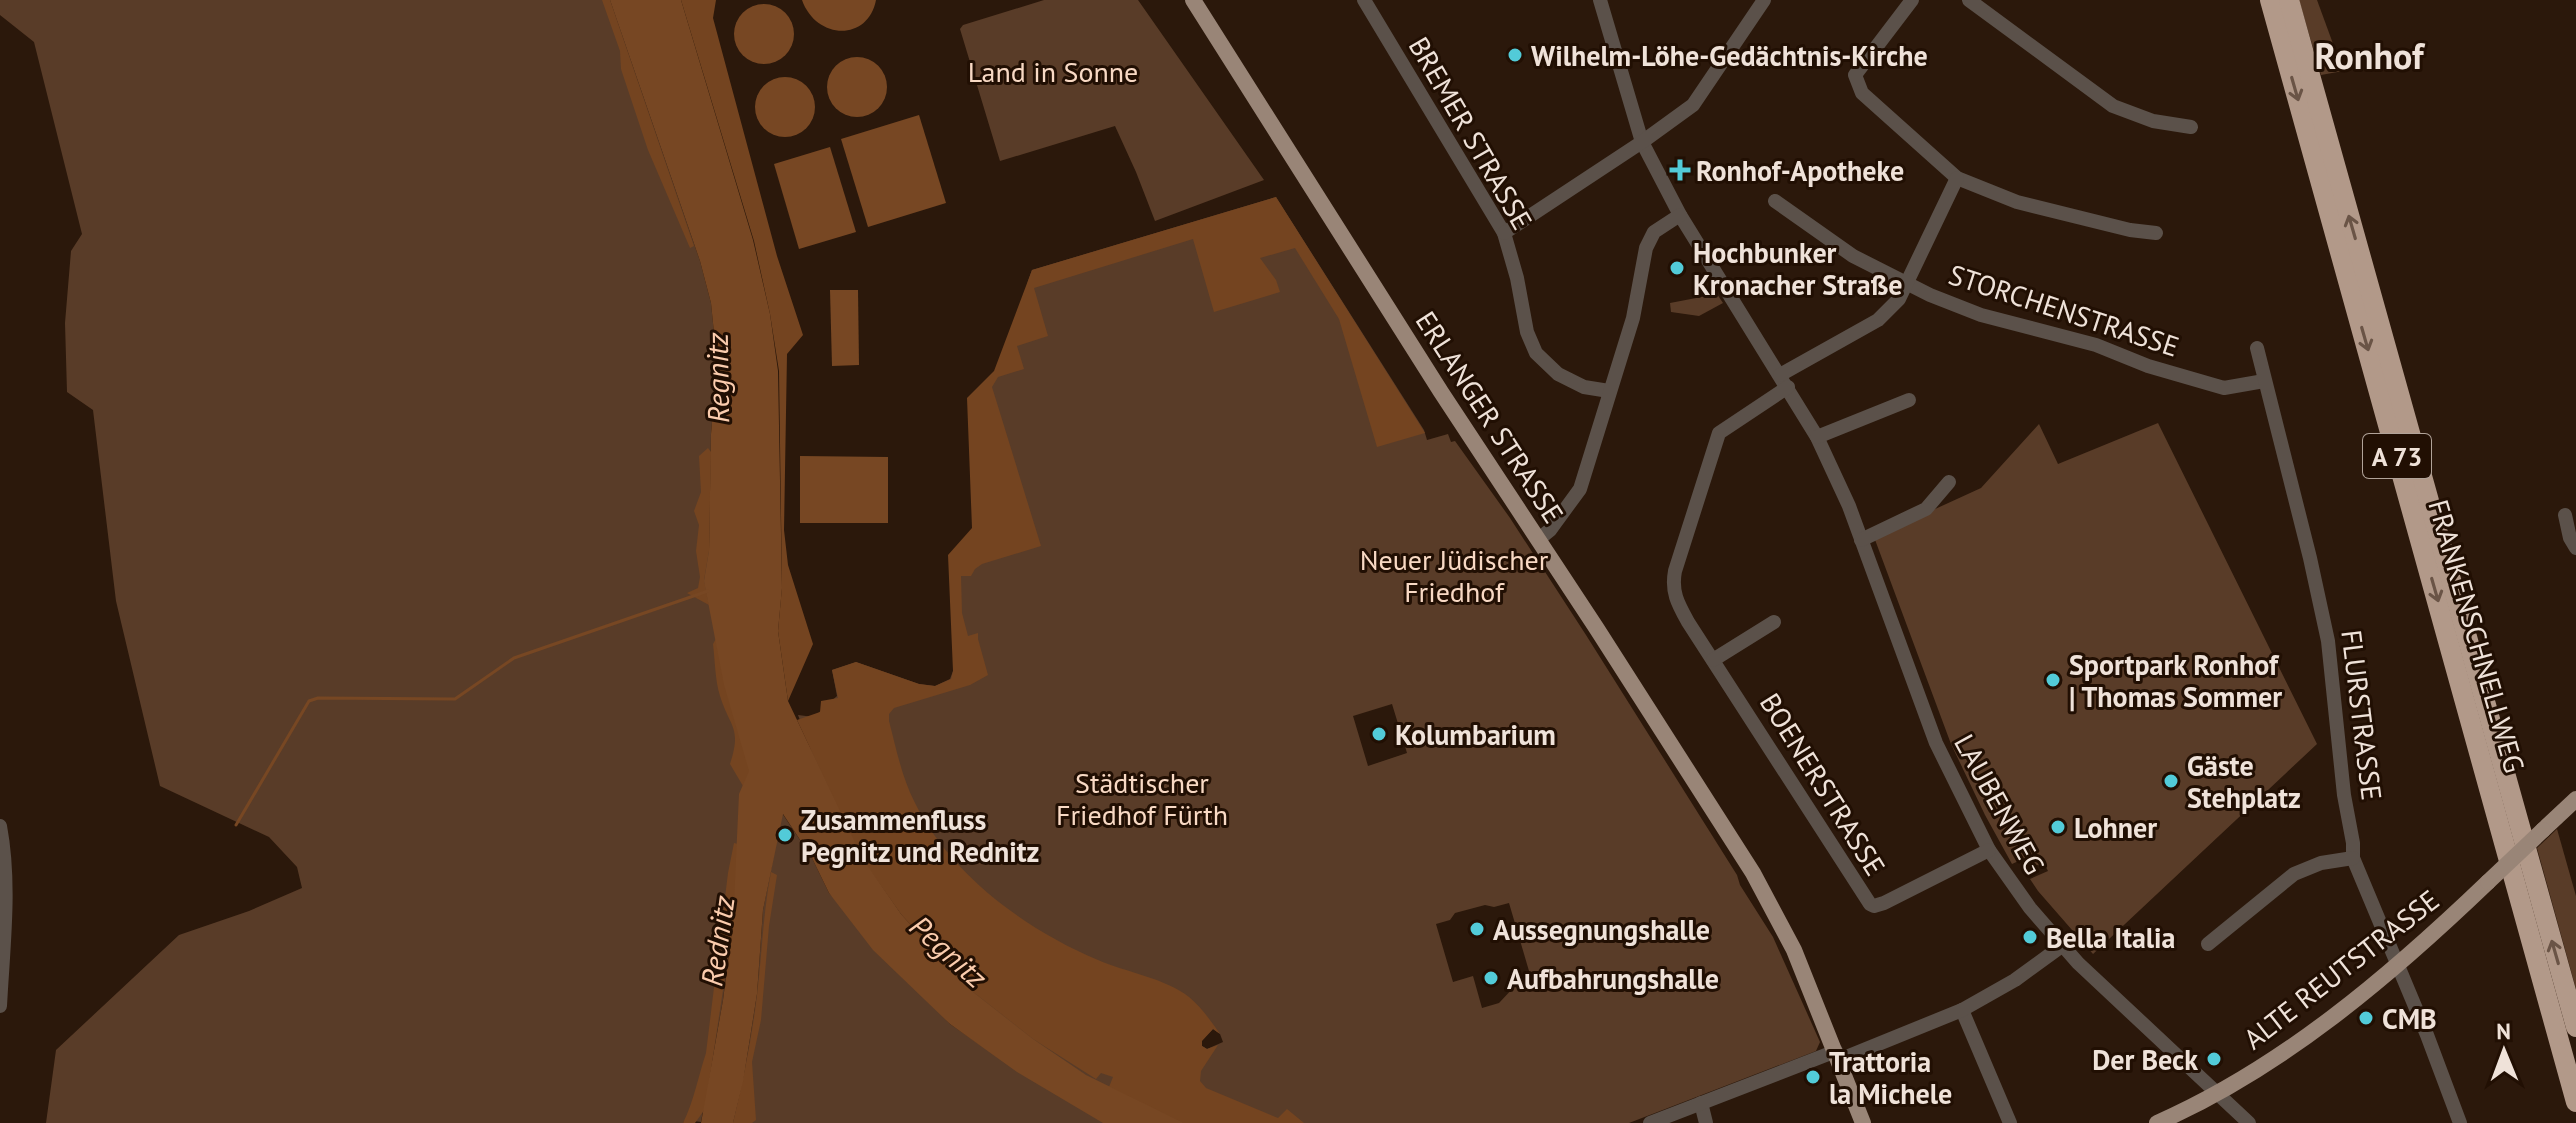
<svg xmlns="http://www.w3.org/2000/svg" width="2576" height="1123" viewBox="0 0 2576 1123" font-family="'PT Sans',sans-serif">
<rect width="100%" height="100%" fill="#2b180b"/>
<g fill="#593c28" fill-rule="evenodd">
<path d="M0 0H610L700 261 711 303 717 363 711 434 709 551 750 771 723 1000 701 1122 685 1120 683 1123H46L56 1050 179 935 249 911 302 888 297 867 269 837 160 786 116 601 93 410 67 392 65 323 71 251 82 234 34 42 0 15Z"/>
<path d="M1044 0H1138L1264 180 1155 221 1136 172 1115 126 1000 161 960 29 963 25Z"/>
<path d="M2299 0H2317L2343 71 2321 75Z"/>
<path d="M1276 197 1424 430 1427 440 1448 434 1451 442 1455 441 1510 518 1586 635 1737 875 1740 885 1773 937 1820 1042 1816 1051 1629 1123H733L743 1082 757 994 763 910 782 813 812 858 829 893 950 1024 1018 1071 968 988 901 914 863 859 814 758 798 715 814 717 837 696 832 670 856 662 919 684 935 686 950 679 953 671 956 570 1036 545 988 387 1017 346 1028 281 1032 270ZM1392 704 1407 753 1368 766 1353 716ZM1509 903 1529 971 1499 1003 1482 1008 1473 976 1453 982 1436 924 1450 920 1455 913 1485 905 1494 907ZM1213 1029 1220 1034 1223 1042 1207 1049 1202 1046V1040Z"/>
<path d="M1717 294 1723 303 1699 316 1671 312 1670 303Z"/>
<path d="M2158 423 2317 744 2093 954 2038 891 2030 879 2048 871 2046 867 2025 862 2023 859 2012 864 1985 815 1951 744 1874 537 1981 488 2039 424 2058 464Z"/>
<path d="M2557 829 2576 896V989L2537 848Z"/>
</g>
<g fill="#744420">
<path d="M602 0H610L694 246 690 248 648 150 621 69 620 51Z"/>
<path d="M681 0H716L713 18 777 256 803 335 787 354 784 530 788 565 813 644 788 701 778 631 782 587 779 371 770 314 754 241Z"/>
<path d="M1276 197 1425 433 1377 447 1339 319 1295 248 1260 258 1276 280 1280 292 1214 312 1193 239 1034 288 1048 336 1017 346 1024 369 998 377 992 387 1041 546 982 564 975 569 971 576H961L962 613 968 636 978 633V639L988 675 970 685 894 708 889 714V721C896 748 902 778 915 803 951 875 1025 929 1098 960 1125 972 1165 978 1189 997 1201 1007 1211 1021 1220 1034L1213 1029 1202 1041V1046L1207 1049 1218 1045 1201 1071 1200 1081 1206 1088 1278 1118 1287 1109 1304 1123H1183L1109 1087 1113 1077 1101 1073 1096 1079 1033 1039 968 988 901 914 862 859 797 720 820 712 821 701 838 698 832 670 856 662 919 684 935 686 951 679 953 671 948 555 972 528 967 398 994 371 1032 270Z"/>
<path d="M708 448 711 452 709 551 704 580 709 605 687 593 698 588 700 577 696 551 699 525 694 511 701 492 699 456Z"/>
<path d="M717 637 750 771 743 786 730 764C742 727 730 728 720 696 715 680 715 660 713 644Z"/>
<path d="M734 843 738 844 733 924 705 1109 695 1123H683C694 1101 698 1077 706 1053L728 873Z"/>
<path d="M771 872 777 875 769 926 761 1020 752 1062 756 1120 752 1123H733C743 1081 752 1038 757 995 762 954 763 913 771 872Z"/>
</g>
<g fill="#774723">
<path d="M610 0H681L753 240 770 314 778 371 782 588 778 631 788 701 863 859 901 914 968 988 1033 1039 1086 1075 1184 1123H1103L1017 1072 950 1024 873 950 829 893 812 858 783 814 763 910 757 994 743 1082 733 1123H701L723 1000 733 923 739 794 749 771 724 685 704 581 709 551 711 434 717 363 711 303 700 261Z"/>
<path d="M802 0H876C868 42 816 40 802 0Z"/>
<circle cx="764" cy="34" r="30"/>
<circle cx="857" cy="87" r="30"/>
<circle cx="785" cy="107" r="30"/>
<path d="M919 115 946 203 868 227 841 139Z"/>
<path d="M830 147 856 232 799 249 774 164Z"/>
<path d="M830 290H858L859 365 832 366Z"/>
<path d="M800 456 888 457V523H800Z"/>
</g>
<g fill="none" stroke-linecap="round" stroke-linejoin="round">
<path stroke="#774723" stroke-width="3" d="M236 825 309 701 318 698 455 699 514 658 708 591"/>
<g stroke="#5b514a" stroke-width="14">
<path d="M1364 0 1504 233 1517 278 1527 332 1536 353 1558 374 1584 387 1609 391"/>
<path d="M1600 0 1642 142 1680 215 1817 437 1849 506 1936 743 1989 850 2030 908 2078 963 2249 1123"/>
<path d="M1912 0 1855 75 1862 93 1957 178 2017 202 2130 230 2156 233"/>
<path d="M1969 0 2113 106 2153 121 2191 127"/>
<path d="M1775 201 1853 256 1930 295 1981 315 2096 345 2148 366 2224 388 2264 381"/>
<path d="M1504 233 1642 142 1693 105 1764 0"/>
<path d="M2257 348 2310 558 2328 641 2344 795 2353 843V858L2427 1035 2460 1123"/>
<path d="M1780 375 1878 320 1899 299 1957 178"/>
<path d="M1788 387 1719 433 1675 571C1671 592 1678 604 1688 622L1870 904 1874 906 1884 903 1989 850"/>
<path d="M1817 437 1909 400"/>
<path d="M2565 515 2570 538 2576 548"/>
<path d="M1539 539 1550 530 1580 489 1633 318 1646 248 1654 232 1680 215"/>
<path d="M1861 540 1926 509 1949 482"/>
<path d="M1713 660 1774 622"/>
<path d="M0 826C11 885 3 947 0 1006"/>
<path d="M2208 944 2294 874 2321 863 2353 858"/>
<path d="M1962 1010 2010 1123"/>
<path d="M1839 1060 1962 1010 2015 980 2063 945"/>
<path d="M1701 1103 1706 1123"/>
<path d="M1650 1123 1836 1051"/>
</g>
<g stroke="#998577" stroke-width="16">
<path d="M1193 0 1441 392 1597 629 1753 873 1794 950 1863 1123"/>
<path d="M2543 830 2576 799"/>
<path d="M2157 1123C2282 1068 2390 976 2488 882"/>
</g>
<g stroke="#b29989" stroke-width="20">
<path d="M2270 0 2576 1102"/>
<path d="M2289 0 2576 1027"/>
</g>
<path stroke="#998577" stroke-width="16" d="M2488 882 2543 830"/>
</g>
<defs><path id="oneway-shaft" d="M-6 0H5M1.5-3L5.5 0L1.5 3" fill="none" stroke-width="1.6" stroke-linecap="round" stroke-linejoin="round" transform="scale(2)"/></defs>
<g stroke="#6a5446">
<use href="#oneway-shaft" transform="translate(2295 89) rotate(74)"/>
<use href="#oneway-shaft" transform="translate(2352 227) rotate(-106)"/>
<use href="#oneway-shaft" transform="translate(2365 339) rotate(74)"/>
<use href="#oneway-shaft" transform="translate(2435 590) rotate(74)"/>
<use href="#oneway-shaft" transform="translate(2555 952) rotate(-106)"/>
</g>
<g fill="#52cbd8" stroke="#210f03" stroke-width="3">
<circle cx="1515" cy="55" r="8"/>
<path d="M1676 158h8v8h8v8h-8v8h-8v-8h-8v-8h8z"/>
<circle cx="1677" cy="268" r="8"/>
<circle cx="2053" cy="680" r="8"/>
<circle cx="1379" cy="734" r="8"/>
<circle cx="2171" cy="781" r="8"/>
<circle cx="2058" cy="827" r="8"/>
<circle cx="785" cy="835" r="8"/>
<circle cx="1477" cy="929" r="8"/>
<circle cx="2030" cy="937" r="8"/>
<circle cx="1491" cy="978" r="8"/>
<circle cx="2366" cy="1018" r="8"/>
<circle cx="2214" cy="1059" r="8"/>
<circle cx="1813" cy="1077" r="8"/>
</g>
<g text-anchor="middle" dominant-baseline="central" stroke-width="6" stroke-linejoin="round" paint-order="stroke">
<rect fill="#210f03" stroke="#b1a399" stroke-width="2" x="2363" y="434" width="68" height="44" rx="6"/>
<g font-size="26" font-weight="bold" fill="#efe2d9">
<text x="2397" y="456">A 73</text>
</g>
<g font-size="28" font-weight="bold" fill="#efe2d9" stroke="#210f03" text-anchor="start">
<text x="1531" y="55">Wilhelm-Löhe-Gedächtnis-Kirche</text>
<text x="1696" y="170">Ronhof-Apotheke</text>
<text x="1693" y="252">Hochbunker<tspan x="1693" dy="32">Kronacher Straße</tspan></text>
<text x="2069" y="664">Sportpark Ronhof<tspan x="2069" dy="32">| Thomas Sommer</tspan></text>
<text x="1395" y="734">Kolumbarium</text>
<text x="2187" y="765">Gäste<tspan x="2187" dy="32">Stehplatz</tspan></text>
<text x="801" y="819">Zusammenfluss<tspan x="801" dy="32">Pegnitz und Rednitz</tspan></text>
<text x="2074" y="827">Lohner</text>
<text x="1493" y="929">Aussegnungshalle</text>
<text x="2046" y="937">Bella Italia</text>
<text x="1507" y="978">Aufbahrungshalle</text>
<text x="2382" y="1018">CMB</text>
<text x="2198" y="1059" text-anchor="end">Der Beck</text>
<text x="1829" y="1061">Trattoria<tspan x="1829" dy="32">la Michele</tspan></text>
</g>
<g font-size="28" fill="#f8d9c4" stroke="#210f03">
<text x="1053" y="71">Land in Sonne</text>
<text x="1454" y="559">Neuer Jüdischer<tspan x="1454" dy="32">Friedhof</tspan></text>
<text x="1142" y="782">Städtischer<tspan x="1142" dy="32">Friedhof Fürth</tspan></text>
</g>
<g font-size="28" fill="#efe2d9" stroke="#210f03">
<text transform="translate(1471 133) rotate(60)">BREMER STRASSE</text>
<text transform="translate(2064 310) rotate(18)">STORCHENSTRASSE</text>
<text transform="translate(1490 417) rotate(57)">ERLANGER STRASSE</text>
<text transform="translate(2477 636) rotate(74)">FRANKENSCHNELLWEG</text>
<text transform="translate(2362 715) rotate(83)">FLURSTRASSE</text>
<text transform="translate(1823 784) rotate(58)">BOENERSTRASSE</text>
<text transform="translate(2000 804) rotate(61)">LAUBENWEG</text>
<text transform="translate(2341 969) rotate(-38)">ALTE REUTSTRASSE</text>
</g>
<g font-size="30" font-style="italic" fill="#fbccad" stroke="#210f03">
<text transform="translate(717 378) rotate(-91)">Regnitz</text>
<text transform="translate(717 941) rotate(-82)">Rednitz</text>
<text transform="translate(949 951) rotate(42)">Pegnitz</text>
</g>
<g font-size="36" font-weight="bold" fill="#efe2d9" stroke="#210f03">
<text x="2369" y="55">Ronhof</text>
</g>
</g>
<g transform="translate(2504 1051) rotate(359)" stroke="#210f03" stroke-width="6" paint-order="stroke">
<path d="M0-6L14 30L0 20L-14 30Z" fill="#efe2d9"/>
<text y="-12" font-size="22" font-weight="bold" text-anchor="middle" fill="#efe2d9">N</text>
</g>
</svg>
